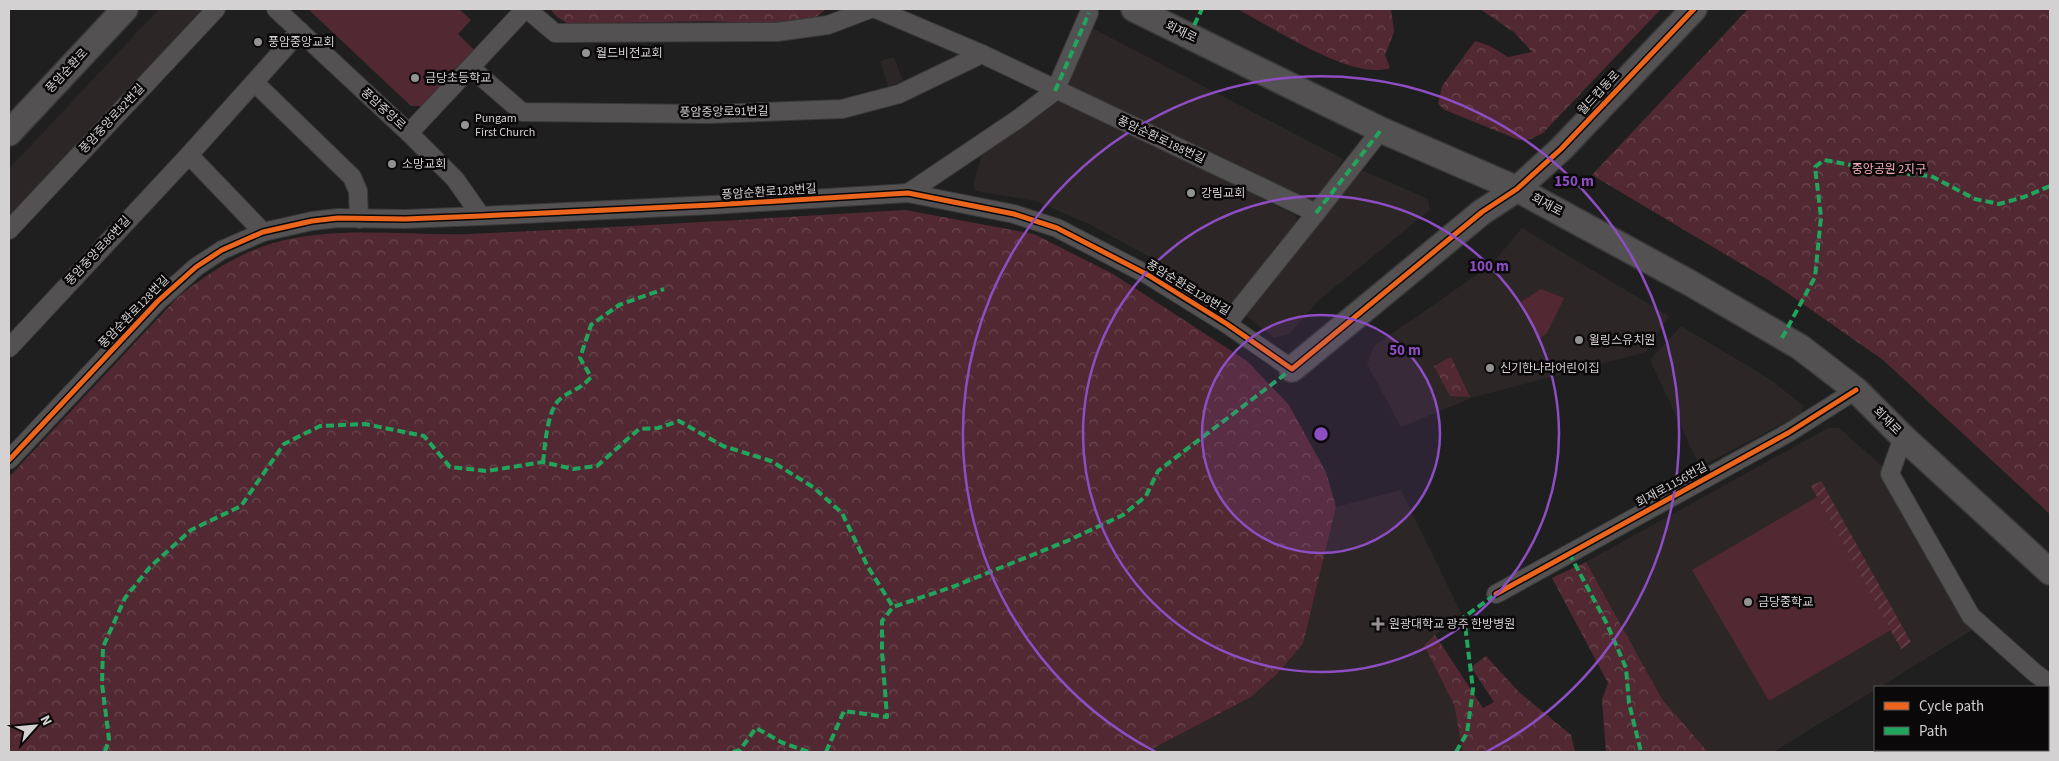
<svg xmlns="http://www.w3.org/2000/svg" width="2059" height="761" viewBox="0 0 2059 761" font-family="'Source Sans 3','Noto Sans KR',sans-serif">
<defs>
<pattern id="forest-crowns" width="20" height="18" patternUnits="userSpaceOnUse" patternTransform="scale(1.25)"><rect width="20" height="18" fill="#522932"/><path d="M2 6a3 3 0 1 1 6 0M12 15a3 3 0 1 1 6 0" fill="none" stroke="#6a474f"/></pattern>
<pattern id="garden-furrows" width="10" height="10" patternUnits="userSpaceOnUse" patternTransform="scale(1.25)"><rect width="10" height="10" fill="#522932"/><path d="M-1 1l2-2M0 10L10 0M9 11l2-2" fill="none" stroke="#6a474f"/></pattern>
</defs>
<rect width="100%" height="100%" fill="#201f1f"/>
<g fill="#2d2626">
<path d="M159 9H204L9 218V169Z"/>
<path d="M1092 28 1343 159 1315 204 1066 84Z"/>
<path d="M894 57 903 81 888 86 880 61Z"/>
<path d="M1059 101H1067L1296 216 1297 221 1230 309 1152 258 1089 224 1035 201 976 191 973 186 982 153 1019 130Z"/>
<path d="M1362 170 1428 199 1430 210 1318 301 1289 334 1274 338 1247 316 1248 307Z"/>
<path d="M1522 228 1669 316 1646 352 1474 397 1401 427 1367 364 1374 346 1491 265Z"/>
<path d="M1681 326 1768 378 1804 406 1801 414 1700 467 1650 360Z"/>
<path d="M1828 428H1839L1883 467 1880 473 1972 630 1880 687H1875V690L1773 752H1708L1662 699 1586 562Z"/>
<path d="M1401 490 1461 613 1424 645 1454 705 1463 752H1146L1251 697 1276 675 1303 644 1336 507Z"/>
</g>
<g fill="url(#forest-crowns)">
<path d="M550 9H826L815 18 775 24 707 21 569 24 557 17Z"/>
<path d="M1237 9H1391L1394 32 1385 55 1390 68C1351 81 1273 27 1237 9Z"/>
<path d="M1480 9H1661L1543 133 1531 139 1519 140 1445 110 1438 104 1442 86 1475 41 1490 46 1508 57 1532 52 1515 33Z"/>
<path d="M1748 9H2050V514L1883 360 1770 281 1592 175Z"/>
<path d="M905 210 1034 234 1113 274 1247 361 1289 405 1326 472 1336 507 1303 644 1276 675 1251 697 1146 752H9V477L177 298C210 271 248 247 290 239 349 227 410 236 471 234 615 227 760 219 905 210Z"/>
<path d="M1451 357 1470 397 1450 396 1434 366Z"/>
<path d="M1586 562 1662 699 1708 752H1606L1602 700 1608 683 1552 578Z"/>
<path d="M1435 635 1483 708 1494 702 1471 667 1486 656 1519 692 1571 735 1575 752H1463L1454 705 1424 645Z"/>
</g>
<path fill="url(#garden-furrows)" d="M1821 481 1911 642 1901 649 1811 486Z"/>
<g fill="#522932">
<path d="M308 9H459L471 20 458 34 474 50 421 106H411Z"/>
<path d="M1541 289 1564 298 1547 333 1538 340 1521 302Z"/>
<path d="M1817 497 1891 630 1769 701 1692 570Z"/>
</g>
<g fill="none" stroke-linecap="round" stroke-linejoin="round">
<g stroke="#393939" stroke-width="20">
<g id="street">
<path d="M276 9 409 133 455 179 481 216"/>
<path d="M527 9 555 33 777 32 828 25 870 9"/>
<path d="M876 9 982 54 1316 213 1227 324"/>
<path d="M471 68 522 112 709 114 842 109 899 94 982 54"/>
<path d="M255 83 352 177 358 191 359 219"/>
<path d="M1055 91 1089 13"/>
<path d="M409 133 525 9"/>
<path d="M189 155 263 232"/>
<path d="M908 193 1018 119 1055 91"/>
<path d="M1316 213 1381 130"/>
<path d="M9 230 216 9"/>
<path d="M9 348 189 155 300 31"/>
<path d="M1903 437 1890 474 1971 616 2035 673 2050 684"/>
<path d="M9 460 158 301 196 267 222 250 263 232 312 221 338 218 405 219 481 216 712 205 908 193 1014 214 1057 228 1148 275 1227 324 1292 369"/>
<path d="M1496 594 1788 433 1856 390"/>
</g>
</g>
<g stroke="#393939" stroke-width="28">
<g id="secondary">
<path d="M1134 9 1381 130 1517 189 1690 283 1800 347 1856 390 1903 437 2050 572"/>
<path d="M9 133 125 9"/>
<path d="M1292 369 1482 212 1517 189 1561 149 1694 9"/>
</g>
</g>
<use href="#street" stroke="#535152" stroke-width="18"/>
<use href="#secondary" stroke="#535152" stroke-width="25"/>
<g stroke="#20a55d" stroke-width="4" stroke-dasharray="8 4" stroke-linecap="butt">
<path d="M1189 36 1202 9"/>
<path d="M1055 91 1089 13"/>
<path d="M1316 213 1381 130"/>
<path d="M1782 338 1815 277 1821 217 1815 167 1824 160 1894 173 1931 176 1975 199 1999 204 2024 197 2050 186"/>
<path d="M543 462C545 446 547 410 560 399 571 390 580 390 591 377L580 358 591 325 619 305 664 289"/>
<path d="M1569 553 1607 624 1626 668 1629 703 1641 752"/>
<path d="M105 752 109 739 102 684 103 647 125 598 150 567 191 530 241 506 284 444 320 426 365 424 424 436 450 467 487 471 543 462 573 469 597 466 639 429 658 428 679 421 723 446 771 461 813 487 842 513 868 567 893 607"/>
<path d="M733 752 740 750 756 728 783 743 809 752"/>
<path d="M826 752 844 711 887 717 882 652V621L893 607 955 586 1067 541 1123 515 1146 496 1158 471 1292 369"/>
<path d="M1456 752 1467 733 1473 689 1464 617 1496 594"/>
</g>
<g stroke="#0a0809" stroke-width="8">
<g id="cycleway">
<path d="M9 460 158 301 196 267 222 250 263 232 312 221 338 218 405 219 481 216 712 205 908 193 1014 214 1057 228 1148 275 1227 324 1292 369 1482 212 1517 189 1561 149 1694 9"/>
<path d="M1496 594 1788 433 1856 390"/>
</g>
</g>
<use href="#cycleway" stroke="#eb651d" stroke-width="5"/>
</g>
<circle cx="1321" cy="434" r="119" fill="#8d4dc3" fill-opacity=".12"/>
<g fill="none" stroke="#8d4dc3" stroke-width="2.5">
<circle cx="1321" cy="434" r="119"/>
<circle cx="1321" cy="434" r="238"/>
<path d="M1156 752A358 358 0 1 1 1486 752"/>
</g>
<g fill="#949393" stroke="#0a0809" stroke-width="2">
<circle cx="258" cy="42" r="5"/>
<circle cx="586" cy="53" r="5"/>
<circle cx="415" cy="78" r="5"/>
<circle cx="465" cy="125" r="5"/>
<circle cx="392" cy="164" r="5"/>
<circle cx="1191" cy="193" r="5"/>
<circle cx="1579" cy="340" r="5"/>
<circle cx="1490" cy="368" r="5"/>
<circle cx="1748" cy="602" r="5"/>
<path d="M1375.5 616.5h5v5h5v5h-5v5h-5v-5h-5v-5h5z"/>
</g>
<g text-anchor="middle" dominant-baseline="central" stroke-width="5" stroke-linejoin="round" paint-order="stroke">
<g font-size="12" fill="#d3d1d2" stroke="#0a0809">
<text transform="translate(1181 32) rotate(26)">회재로</text>
<text transform="translate(67 71) rotate(-47)">풍암순환로</text>
<text transform="translate(1599 93) rotate(-47)">월드컵동로</text>
<text transform="translate(383 109) rotate(42)">풍암중앙로</text>
<text transform="translate(724 112) rotate(-1)">풍암중앙로91번길</text>
<text transform="translate(112 119) rotate(-47)">풍암중앙로82번길</text>
<text transform="translate(1161 140) rotate(25)">풍암순환로188번길</text>
<text transform="translate(769 192) rotate(-4)">풍암순환로128번길</text>
<text transform="translate(1547 205) rotate(28)">회재로</text>
<text transform="translate(98 251) rotate(-47)">풍암중앙로86번길</text>
<text transform="translate(1188 288) rotate(31)">풍암순환로128번길</text>
<text transform="translate(134 312) rotate(-46)">풍암순환로128번길</text>
<text transform="translate(1887 421) rotate(45)">회재로</text>
<text transform="translate(1672 485) rotate(-29)">회재로1156번길</text>
</g>
<g font-size="12" fill="#d3d1d2" stroke="#0a0809" text-anchor="start">
<text x="268" y="42">풍암중앙교회</text>
<text x="596" y="53">월드비전교회</text>
<text x="425" y="78">금당초등학교</text>
<text x="475" y="118">Pungam<tspan x="475" dy="14">First Church</tspan></text>
<text x="402" y="164">소망교회</text>
<text x="1201" y="193">강림교회</text>
<text x="1589" y="340">윌링스유치원</text>
<text x="1500" y="368">신기한나라어린이집</text>
<text x="1758" y="602">금당중학교</text>
<text x="1389" y="624">원광대학교 광주 한방병원</text>
</g>
<g font-size="12" fill="#faacbb" stroke="#0a0809">
<text x="1889" y="169">중앙공원 2지구</text>
</g>
</g>
<circle cx="1321" cy="434" r="8" fill="#8d4dc3" stroke="#0a0809" stroke-width="2.5"/>
<g font-size="15" text-anchor="middle" font-weight="bold" fill="#8d4dc3" stroke="#0a0809" stroke-width="5" stroke-linejoin="round" paint-order="stroke">
<text x="1574" y="186">150 m</text>
<text x="1489" y="271">100 m</text>
<text x="1405" y="355">50 m</text>
</g>
<rect width="2059" height="761" fill="none" stroke="#d3d1d2" stroke-width="20"/>
<rect x="1874" y="686" width="175" height="65" fill="#0a0809" stroke="#5a5859"/>
<rect x="1884" y="702" width="25" height="8" fill="#eb651d" stroke="#5a5859"/>
<text x="1919" y="711" font-size="15" fill="#d3d1d2">Cycle path</text>
<rect x="1884" y="727" width="25" height="8" fill="#20a55d" stroke="#5a5859"/>
<text x="1919" y="736" font-size="15" fill="#d3d1d2">Path</text>
<g transform="translate(35 726) rotate(63)" stroke="#0a0809" stroke-width="4" paint-order="stroke">
<path d="M0-4L9 19L0 12L-9 19Z" fill="#d3d1d2"/>
<text y="-8" font-size="14" font-weight="bold" text-anchor="middle" fill="#d3d1d2">N</text>
</g>
</svg>
